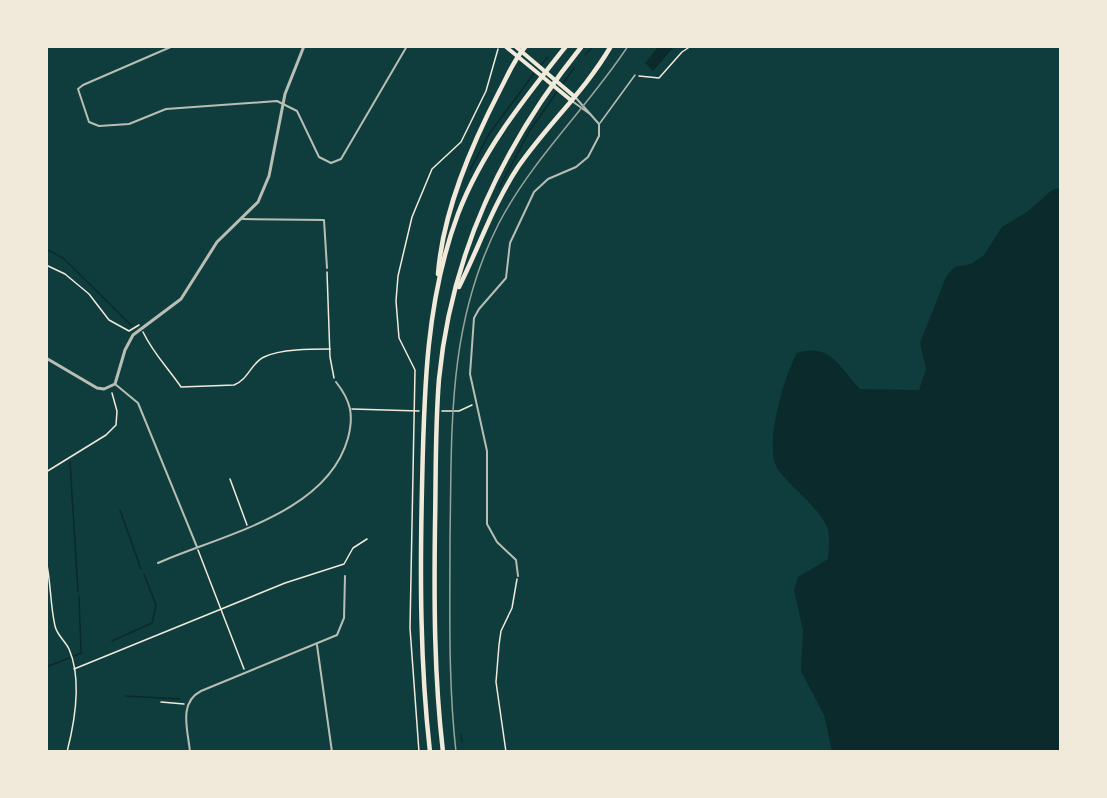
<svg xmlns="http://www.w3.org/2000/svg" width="1107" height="798" viewBox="0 0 1107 798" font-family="Inter,sans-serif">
<rect width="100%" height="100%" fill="#0f3d3e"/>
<g fill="#0a2a2b">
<path d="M659 46 673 48 653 71 645 63Z"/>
<path d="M1060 188V751H832L824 715 801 671 803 630 794 590 798 577 828 559C828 550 831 535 827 527 816 504 794 491 779 471 762 450 784 376 797 353 831 343 838 366 860 389L919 390 926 369 920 343 946 277 954 267 971 264 984 255 1002 227 1027 212 1052 190Z"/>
</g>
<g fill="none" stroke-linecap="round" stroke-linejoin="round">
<g stroke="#0a2a2b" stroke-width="1.5">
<path d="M585 54 591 49"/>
<path d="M541 65 548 57"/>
<path d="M470 170 489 134 536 71"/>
<path d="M499 188 530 130 574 68"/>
<path d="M46 249 63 258 132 326"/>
<path d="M70 462 78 591"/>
<path d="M120 510 141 569"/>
<path d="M79 596 81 652"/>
<path d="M112 641 152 623 156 605 144 574"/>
<path d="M74 656 82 653"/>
<path d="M46 667 69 658"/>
<path d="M126 696 179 699"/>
<path d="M461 734 462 742"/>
</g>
<g stroke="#f1e9da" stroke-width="1.5">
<path d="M639 76 659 78 682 52 691 46"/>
<path d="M46 265 65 274 89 294 109 320 129 331 139 325"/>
<path d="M327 272 330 357 334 378"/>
<path d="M143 332C153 353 168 368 181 387L234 385C248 380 251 363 264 357 280 349 312 349 330 349"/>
<path d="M352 409 419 411"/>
<path d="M442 411H459L472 405"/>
<path d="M46 472 106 435 116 425 117 411 112 393"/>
<path d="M230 479 247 525"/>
<path d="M198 550 244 669"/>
<path d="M46 560C51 582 50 604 55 626 57 635 65 641 69 649 82 679 75 721 67 752"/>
<path d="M74 669 285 583 344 564 353 548 367 539"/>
<path d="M161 702 184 704"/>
<path d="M419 752 410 628 415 370 399 338 396 301 398 276 412 217 432 169 461 142 486 91 498 49"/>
<path d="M506 752 496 682 499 645 501 631 512 608 517 579"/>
</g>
<path stroke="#b8beb3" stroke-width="1.5" d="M600 123 635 75"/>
<g stroke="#b8beb3" stroke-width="2">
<path d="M173 46 83 85 78 89 89 122 99 126 129 124 166 109 277 101 297 111 319 157 331 163 341 159 407 46"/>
<path d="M572 101 590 114"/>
<path d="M243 219 324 220 327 268"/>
<path d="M115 384 138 403 197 547"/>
<path d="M158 563C221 535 327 514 348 438 354 415 351 401 336 382"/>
<path d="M518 576 516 560 497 542 487 524V451L470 374 474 318 479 309 506 278 510 243 534 192 548 179 576 167 588 157 599 136V124L576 98"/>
<path d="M317 645 332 752"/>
<path d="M190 752C188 730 178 703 201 691L337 635 344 618 345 576"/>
</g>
<path stroke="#b8beb3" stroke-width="3" d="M46 358 97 388 104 389 115 384 125 350 133 335 181 299 217 242 258 202 269 176 285 94 304 46"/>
<g stroke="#f1e9da" stroke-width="4">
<path d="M505 46 572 101"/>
<path d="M515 46 575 97"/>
</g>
<g stroke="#f1e9da" stroke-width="4.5">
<path d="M438 274C443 211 471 146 500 90 508 75 514 59 526 46"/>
<path d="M459 287C479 247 493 205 518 167 547 125 585 91 611 46"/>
<path d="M430 752C420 664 420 576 422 488 424 396 425 302 458 214 482 151 524 99 566 46"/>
<path d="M443 752C434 676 434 601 435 525 436 476 435 428 439 379 451 254 503 144 582 46"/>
</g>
<path stroke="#97a49c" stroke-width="1.5" d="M456 752C448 681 450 609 450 538 452 427 447 325 499 223 533 158 588 107 628 46"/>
</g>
<rect width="1107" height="798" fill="none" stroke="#f1e9da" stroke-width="96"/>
</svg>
